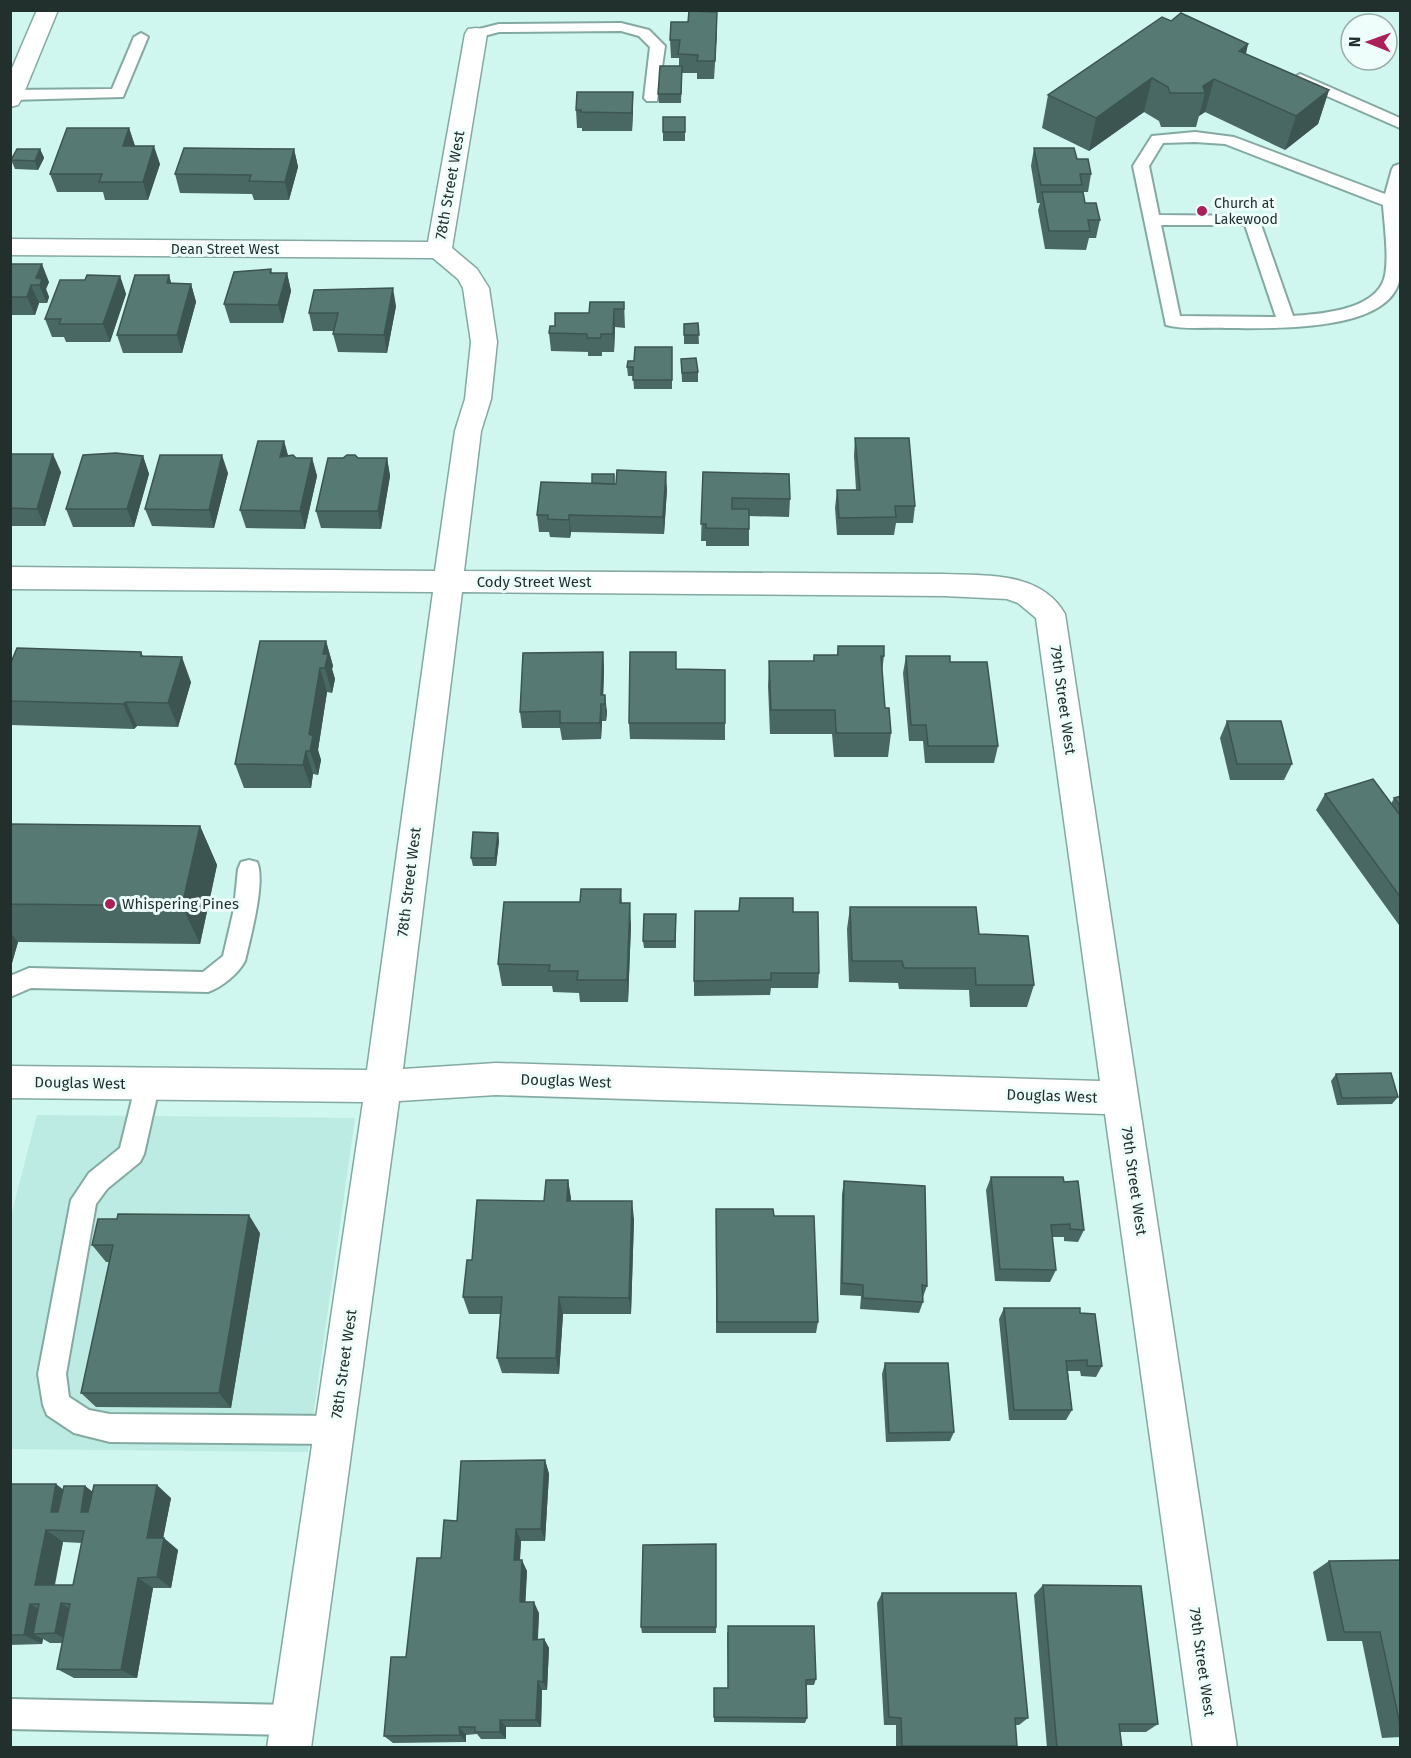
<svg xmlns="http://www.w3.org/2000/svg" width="1411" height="1758" viewBox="0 0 1411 1758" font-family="'Fira Sans',sans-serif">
<rect width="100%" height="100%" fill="#cff6ef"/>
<path fill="#bbebe2" d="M37 1115 355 1118 308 1452 11 1449V1216Z"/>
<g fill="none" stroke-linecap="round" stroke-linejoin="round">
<g stroke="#84a9a2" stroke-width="4">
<g id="service">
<path d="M621 23 649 30 665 46 657 101H647L644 98 650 47 639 36 621 31 499 32 476 38 469 34 471 31 499 24Z"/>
<path d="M141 33 148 37 123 97 10 100V90L112 89 134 37Z"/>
<path d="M1300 74 1400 118V128L1295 82 1292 79Z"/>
<path d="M1195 132 1234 137 1385 194 1392 169 1394 166 1400 164V276C1394 334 1268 328 1226 328 1207 327 1184 330 1166 325L1133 166 1152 136ZM1195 142 1225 144 1383 205C1384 223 1391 269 1382 284 1368 311 1319 314 1293 316L1258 216 1159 215 1149 166 1163 143ZM1161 225H1245L1276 317 1180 316Z"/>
<path d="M249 860 257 862C266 881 250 939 245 961 238 974 222 987 208 992L31 988 10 997V976L29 968 203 972 223 956 234 909 238 869 241 862Z"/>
<path d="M148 1072 157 1075 160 1083 144 1154 140 1162 107 1189 96 1204 66 1374 69 1397 89 1410 110 1414 334 1416 344 1420 348 1430 344 1440 334 1444 110 1442 74 1433 47 1415 43 1405 38 1374 71 1200 89 1173 120 1148 136 1083 139 1075Z"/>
<path d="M10 1699 293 1705 304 1709 308 1720 304 1731 293 1735 10 1729Z"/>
</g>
</g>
<g stroke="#84a9a2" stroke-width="3">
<g id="minor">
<path d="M37 10H58L21 100 18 105 10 107V73Z"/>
<path d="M476 28 484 29 487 34 452 248 477 269 489 288 497 342 491 399 481 431 464 571 944 574C986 576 1041 571 1065 614L1237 1748H1193L1105 1114 496 1095 399 1101 311 1748H267L363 1102 10 1098V1066L367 1070 433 592 10 589V567L435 571 455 431 465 399 471 342 463 288 458 279 433 258 10 255V239L428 242 465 34 468 29ZM462 592 944 596 1007 599 1018 603 1036 618 1100 1081 496 1063 403 1069Z"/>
</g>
</g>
<use href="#service" fill="#fff" fill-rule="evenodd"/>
<use href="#minor" fill="#fff" fill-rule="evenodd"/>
</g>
<g fill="#4a6863" fill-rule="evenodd">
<path d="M1171 21 1248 44 1246 54 1329 90 1318 124 1285 150 1205 112 1199 116 1196 127H1161L1159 121 1144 112 1089 151 1042 128 1048 95Z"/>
<path d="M717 30 714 79H697V73H682L681 103H659L658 94 679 66V58H671L670 40Z"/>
<path d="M633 92V110L632 131H582V128H577L576 110Z"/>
<rect x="663" y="117" width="22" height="24"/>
<path d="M129 128 135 146 160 164 148 200H105L103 192H57L50 174Z"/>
<path d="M1034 148 1077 159 1091 174 1088 192H1081L1085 203 1100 220 1096 238H1089L1086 250 1045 249 1038 210 1040 203H1037L1031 166Z"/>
<path d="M40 149 44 158 38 170 15 169 11 160Z"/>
<path d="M294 149 298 167 289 200H254L252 194 180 193 175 174Z"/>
<path d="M10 264 49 282 46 289 49 297 47 303H39L35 315H10Z"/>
<path d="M271 269 272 273H287L291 291 283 323H230L224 304Z"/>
<path d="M169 275 171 283 191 284 196 302 182 353H123L117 335Z"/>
<path d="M120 276 126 294 110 342H66L64 337H52L45 319 85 280Z"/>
<path d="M624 302 625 328 615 327 614 352H602V356H588V352L551 351 549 333 555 326 589 313Z"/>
<path d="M396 306 387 353 338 352 333 334 334 331H313L309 313Z"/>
<path d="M698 323 699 344H684V324Z"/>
<path d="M672 347V389H634L633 376H628L627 367 634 361Z"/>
<path d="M681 359 698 372V382H682Z"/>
<path d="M855 438 915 506 913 523H896L894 535H837L835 508 837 490H856L854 456Z"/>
<path d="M284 441 288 456 296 458H312L317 476 305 529 246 528 240 510Z"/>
<path d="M10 454 61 472 45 526H10Z"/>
<path d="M143 456 149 474 134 527H73L66 509Z"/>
<path d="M358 458H387L390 476 381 529 321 528 316 511Z"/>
<path d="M703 472 790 499 789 517 749 516V546H706V541H701Z"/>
<path d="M228 473 214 528 152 526 145 509Z"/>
<path d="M615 484 667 489 664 534 571 532 570 538 550 537 549 532H539L537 515Z"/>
<path d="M326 641 333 666 332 669 335 679 332 693 327 692 318 750 321 760 318 775 313 774 311 788H244L235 764Z"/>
<path d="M838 646 884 656 882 672 885 708 891 733 888 757H834L832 734H770L768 686 769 661H813L814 655H837Z"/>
<path d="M141 652 143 656 191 682 178 727 137 726 134 729 11 725 10 665Z"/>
<path d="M603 652 604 669 603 695 607 712 606 721H602L601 739 562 740 560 728H522L520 712Z"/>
<path d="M906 656 950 662 998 746 994 763H925L923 741H909L903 673Z"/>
<path d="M677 669 725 670V740L630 739 629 723Z"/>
<path d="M1227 721 1292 764 1284 780H1230L1220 738Z"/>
<path d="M1325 794 1391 804 1394 798 1401 796V924L1399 925 1316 810Z"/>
<path d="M10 824 200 826 217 865 200 944 18 942 12 963H10Z"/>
<path d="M498 833 499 841 496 866H473L471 858Z"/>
<path d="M621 889 622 903 631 925 628 1002H580L579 993 553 992 552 986H502L498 964 580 902Z"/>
<path d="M850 907 979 934 1034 985 1027 1007H970L969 990 899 989 898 983 849 982 847 929Z"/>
<path d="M793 912 819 973 818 988H771L770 995 694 996V981Z"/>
<path d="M676 914V948H644L643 941Z"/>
<path d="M1336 1074 1398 1097 1392 1104 1337 1105 1331 1081Z"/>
<path d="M991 1177 1064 1182 1084 1230 1078 1242 1064 1241V1237H1052L1056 1270 1050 1282 995 1281 986 1190Z"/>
<path d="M568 1180 571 1201 634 1219 631 1314H563L559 1374 502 1373 497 1358 500 1314H469L463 1297 472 1260Z"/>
<path d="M844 1181 927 1286 923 1297V1302L919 1313 860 1309 861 1296 840 1295 842 1194Z"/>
<path d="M716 1209 774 1216 818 1322 816 1333H716Z"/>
<path d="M260 1233 231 1408 96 1407 81 1393 109 1262H106L92 1245Z"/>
<path d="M1004 1308 1080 1313 1102 1366 1096 1377 1081 1376 1080 1371H1068L1072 1410 1066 1420H1009L999 1319Z"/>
<path d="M885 1363 954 1432 950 1441 886 1442 882 1374Z"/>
<path d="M545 1460 549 1474 545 1541H521L520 1560 527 1571 525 1602 539 1613 538 1639H544L549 1648 547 1690H542L541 1727H506V1739H481L477 1734 466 1735V1742L393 1743 384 1736 406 1657 441 1558 457 1521Z"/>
<path d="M10 1484 63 1490 85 1486 93 1492 171 1498 163 1538 178 1550 171 1588H153L137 1678H74L57 1669 62 1643H50L43 1639 42 1644 10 1645ZM63 1542 82 1543 73 1585H55Z"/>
<path d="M716 1544V1633H642L641 1627Z"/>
<path d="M1401 1560V1737L1382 1738 1362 1641H1327L1313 1572 1329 1561Z"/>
<path d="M1043 1585 1158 1724 1146 1732H1120L1122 1748H1047L1034 1595Z"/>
<path d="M882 1593 1028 1718 1019 1725H1015L1017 1746 1015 1748H896V1725H884L877 1603Z"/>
<path d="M727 1632 816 1679 814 1685H806L807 1718 805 1723 714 1722V1688H728Z"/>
</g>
<g fill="#3c5550">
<path d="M717 12V30L714 79 715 61Z"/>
<path d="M1248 44 1239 78V51Z"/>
<path d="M1152 78 1144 112 1089 151 1096 118Z"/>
<path d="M1214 79 1205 112 1199 116 1205 93 1203 86Z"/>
<path d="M1329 90 1318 124 1285 150 1296 116Z"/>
<path d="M633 92V110L632 131V113Z"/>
<path d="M129 128 135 146H123Z"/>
<path d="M154 146 160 164 148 200 143 182Z"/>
<path d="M40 149 44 158 38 170 35 161Z"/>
<path d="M294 149 298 167 289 200 285 182Z"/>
<path d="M42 264 49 282 46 289 49 297 47 303 36 278Z"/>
<path d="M287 273 291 291 283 323 278 305Z"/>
<path d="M169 275 174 294 167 283Z"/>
<path d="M120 276 126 294 110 342 103 324Z"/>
<path d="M191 284 196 302 182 353 177 335Z"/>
<path d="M31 285 39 303 35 315 27 297Z"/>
<path d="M393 288 396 306 387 353 384 335Z"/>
<path d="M614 309 615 327 614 352 613 334Z"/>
<path d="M284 441 289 459 280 457Z"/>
<path d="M53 454 61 472 45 526 37 509Z"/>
<path d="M222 455 228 473 214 528 209 510Z"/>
<path d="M143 456 149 474 134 527 127 509Z"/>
<path d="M312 458 317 476 305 529 300 511Z"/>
<path d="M387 458 390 476 381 529 378 511Z"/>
<path d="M666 472 667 489 664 534 663 517Z"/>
<path d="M569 515 571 532 570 538 569 520Z"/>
<path d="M326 641 333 666 332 669 335 679 332 693 325 668 323 654Z"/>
<path d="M603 652 604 669 603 704 601 695Z"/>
<path d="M182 657 191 682 178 727 168 703Z"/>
<path d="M320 668 327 692 318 750 321 760 318 775 310 751 309 734Z"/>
<path d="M605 695 607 712 606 721 605 704Z"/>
<path d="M126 702 137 726 134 729 123 704Z"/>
<path d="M601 704 602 721 601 739 600 723Z"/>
<path d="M306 751 313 774 311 788 303 765Z"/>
<path d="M200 826 217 865 200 944 182 906Z"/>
<path d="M498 833 499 841 496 866 495 858Z"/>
<path d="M630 903 631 925 628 1002 627 980Z"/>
<path d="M10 932 18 942 12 963 10 961Z"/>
<path d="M568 1180 571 1198V1219L567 1201Z"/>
<path d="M632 1201 634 1219 631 1314 629 1298Z"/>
<path d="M249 1215 260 1233 231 1408 219 1393Z"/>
<path d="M559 1297 563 1314 559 1374 556 1358Z"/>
<path d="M545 1460 549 1474 545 1541 541 1529Z"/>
<path d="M56 1484 73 1497 67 1525 51 1512Z"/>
<path d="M157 1485 171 1498 161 1549 147 1538Z"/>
<path d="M85 1486 101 1499 96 1525 81 1512Z"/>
<path d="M516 1529 521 1541 519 1571 514 1560Z"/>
<path d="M46 1530 63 1542 52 1595 35 1585Z"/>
<path d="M164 1538 178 1550 171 1588 157 1577Z"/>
<path d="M522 1560 527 1571 525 1612 520 1602Z"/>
<path d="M138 1578 153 1588 137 1678 121 1670Z"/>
<path d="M534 1602 539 1613 537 1649 533 1640Z"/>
<path d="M61 1603 77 1614 72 1643 55 1633Z"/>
<path d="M30 1604 47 1614 33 1634 43 1639 42 1644 24 1635Z"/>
<path d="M544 1639 549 1648 547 1690 543 1682Z"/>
<path d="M538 1681 542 1690 541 1727 536 1720Z"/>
<path d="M500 1720 506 1727V1739L500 1732Z"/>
<path d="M459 1727 466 1735V1742L460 1735Z"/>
</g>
<g fill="#567973" stroke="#3c5550" stroke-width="1.5" fill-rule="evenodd">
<path d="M689 11 717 12 715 61H697L698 55 678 54 680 40H670L671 22H688Z"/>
<path d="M1181 13 1248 44 1239 51 1329 90 1296 116 1214 79 1203 86 1205 93H1170L1168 87 1152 78 1096 118 1048 95 1162 17 1171 21Z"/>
<path d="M660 66H682L681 94H658Z"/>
<path d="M577 92H633L632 113 581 112V110H576Z"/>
<rect x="663" y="117" width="22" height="15"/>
<path d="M67 128H129L123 146H154L143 182H99L102 174H50Z"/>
<path d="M184 148 294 149 285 182 249 181 251 175 175 174Z"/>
<path d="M1034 148H1074L1077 159H1088L1091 174H1080L1082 185H1041Z"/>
<path d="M17 149H40L35 161 11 160Z"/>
<path d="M1042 192H1083L1085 203H1096L1100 220H1088L1090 231H1049Z"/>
<path d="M10 264H42L36 278 42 279 40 285H31L27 297H10Z"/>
<path d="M271 269 270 273H287L278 305 224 304 234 272Z"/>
<path d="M87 275 120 276 103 324H59L61 319H45L60 280H85Z"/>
<path d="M135 275H169L167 283 191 284 177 335H117Z"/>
<path d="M393 288 384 335 333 334 338 313H309L314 290Z"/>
<path d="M590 302H624V309H614L613 334H601V338H587V334L549 333 550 326H555V313H589Z"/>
<path d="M698 323 699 335H684V324Z"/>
<path d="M635 347H672V380H633V367H627L628 361H634Z"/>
<path d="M696 358 698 372 682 373 681 359Z"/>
<path d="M855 438H909L915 506H895L896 517 839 518 837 490H860Z"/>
<path d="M258 441H284L280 457 293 455 296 458H312L300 511 240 510Z"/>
<path d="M116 453 143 456 127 509H66L83 455Z"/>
<path d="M10 454H53L37 509 10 508Z"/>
<path d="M160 455H222L209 510 145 509Z"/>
<path d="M347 455H355L358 458H387L378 511H316L328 458H343Z"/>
<path d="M617 470 666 472 663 517 569 515V520L548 519V515H537L541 482 616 484Z"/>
<path d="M703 472 789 474 790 499 732 498V509H749V529L706 528V524H701Z"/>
<path d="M592 474H614V484L592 483Z"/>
<path d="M260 641H326L323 654H328L325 668H320L309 734 313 736 310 751H306L303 765 235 764Z"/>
<path d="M838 646H884V656H881L885 708H889L891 733H836L835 710H771L769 661H814V655H838Z"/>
<path d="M17 648 141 652V656L182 657 168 703 126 702 123 704 10 701V665Z"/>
<path d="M603 652 601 695H605V704H601L600 723H560V711L520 712 523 653Z"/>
<path d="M630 652H676V669L725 670V723H629Z"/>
<path d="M906 656H950V662H987L998 746H928L926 725H911Z"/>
<path d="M1227 721H1281L1292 764H1237Z"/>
<path d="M1373 779 1399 814H1401V898L1325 794Z"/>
<path d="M1401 796V807L1394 798Z"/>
<path d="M10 824 200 826 182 906 10 904Z"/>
<path d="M473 832 498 833 495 858H471Z"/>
<path d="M581 889H621L620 903H630L627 980H577L578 971H549L550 965 498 964 504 902H580Z"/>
<path d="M740 898H793V912H818L819 973H771V980L694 981 695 911H739Z"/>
<path d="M850 907H976L979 934 1028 936 1034 985H976L975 968H904L902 961H852Z"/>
<path d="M644 914H676L675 941H643Z"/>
<path d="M1391 1073 1398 1097 1342 1098 1336 1074Z"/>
<path d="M991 1177H1063L1064 1182 1078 1181 1084 1230 1070 1229V1224L1051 1225 1056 1270 1000 1269Z"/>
<path d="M546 1180H568L567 1201H632L629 1298 559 1297 556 1358H497L502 1297H463L467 1260H472L477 1200 544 1201Z"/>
<path d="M844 1181 925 1186 927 1286 922 1285 923 1302 863 1298V1285L842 1283Z"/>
<path d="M716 1209H773L774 1216H814L818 1322H717Z"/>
<path d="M118 1214 249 1215 219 1393H81L113 1245H92L98 1219H117Z"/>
<path d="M1004 1308H1080V1313L1095 1314 1102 1366H1087V1360L1066 1361 1072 1410H1014Z"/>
<path d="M885 1363H948L954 1432 889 1433Z"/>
<path d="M545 1460 541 1529H516L514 1560H522L520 1602H534L533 1640 544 1639 543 1682 538 1681 536 1720H500V1732H475V1727H459L460 1735 384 1736 391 1657H406L417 1558H441L444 1520 457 1521 461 1461Z"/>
<path d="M10 1484H56L51 1512H58L64 1486H85L81 1512H88L94 1485H157L147 1538H164L157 1577 138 1578 121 1670 57 1669 70 1604 61 1603 55 1633 33 1634 39 1604H30L24 1635H10ZM46 1530 84 1531 73 1585H35Z"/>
<path d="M716 1544V1627H641L643 1545Z"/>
<path d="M1401 1560V1729L1380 1632H1344L1329 1561Z"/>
<path d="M1043 1585 1141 1586 1158 1724H1119L1122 1748H1057Z"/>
<path d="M882 1593H1016L1028 1718H1015L1017 1746H902L901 1718 889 1717Z"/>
<path d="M728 1626H814L816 1679 806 1680 807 1718 714 1717V1688H728Z"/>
</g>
<g fill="#ad1f59" stroke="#eefefa" stroke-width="2">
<circle cx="1202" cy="211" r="6"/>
<circle cx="110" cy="904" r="6"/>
</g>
<g text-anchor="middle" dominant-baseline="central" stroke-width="6" stroke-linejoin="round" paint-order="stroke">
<g font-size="14" fill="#21302d" stroke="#eefefa" text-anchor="start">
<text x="1214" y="203">Church at<tspan x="1214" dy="16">Lakewood</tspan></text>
</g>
<g font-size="14" fill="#21302d" stroke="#eefefa">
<text x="225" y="249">Dean Street West</text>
</g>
<g font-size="15" fill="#21302d" stroke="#eefefa">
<text transform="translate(450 185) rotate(-80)">78th Street West</text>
<text x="534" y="582">Cody Street West</text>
<text transform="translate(1063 700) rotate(82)">79th Street West</text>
<text transform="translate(409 882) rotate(-83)">78th Street West</text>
<text transform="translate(566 1081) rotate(2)">Douglas West</text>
<text transform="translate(80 1083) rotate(1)">Douglas West</text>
<text transform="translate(1052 1096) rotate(2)">Douglas West</text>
<text transform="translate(1134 1181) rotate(82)">79th Street West</text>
<text transform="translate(344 1364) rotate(-82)">78th Street West</text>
<text transform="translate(1202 1662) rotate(82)">79th Street West</text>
</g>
<g font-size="15" fill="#21302d" stroke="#eefefa" text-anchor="start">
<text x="122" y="904">Whispering Pines</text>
</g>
</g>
<rect width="1411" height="1758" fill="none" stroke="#21302d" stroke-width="24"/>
<g transform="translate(1369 42) rotate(271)"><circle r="28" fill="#eefefa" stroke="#9caca8" stroke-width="1.5"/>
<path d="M0-4.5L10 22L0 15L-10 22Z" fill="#ad1f59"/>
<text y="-9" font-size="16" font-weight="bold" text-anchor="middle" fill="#21302d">N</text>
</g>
</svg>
